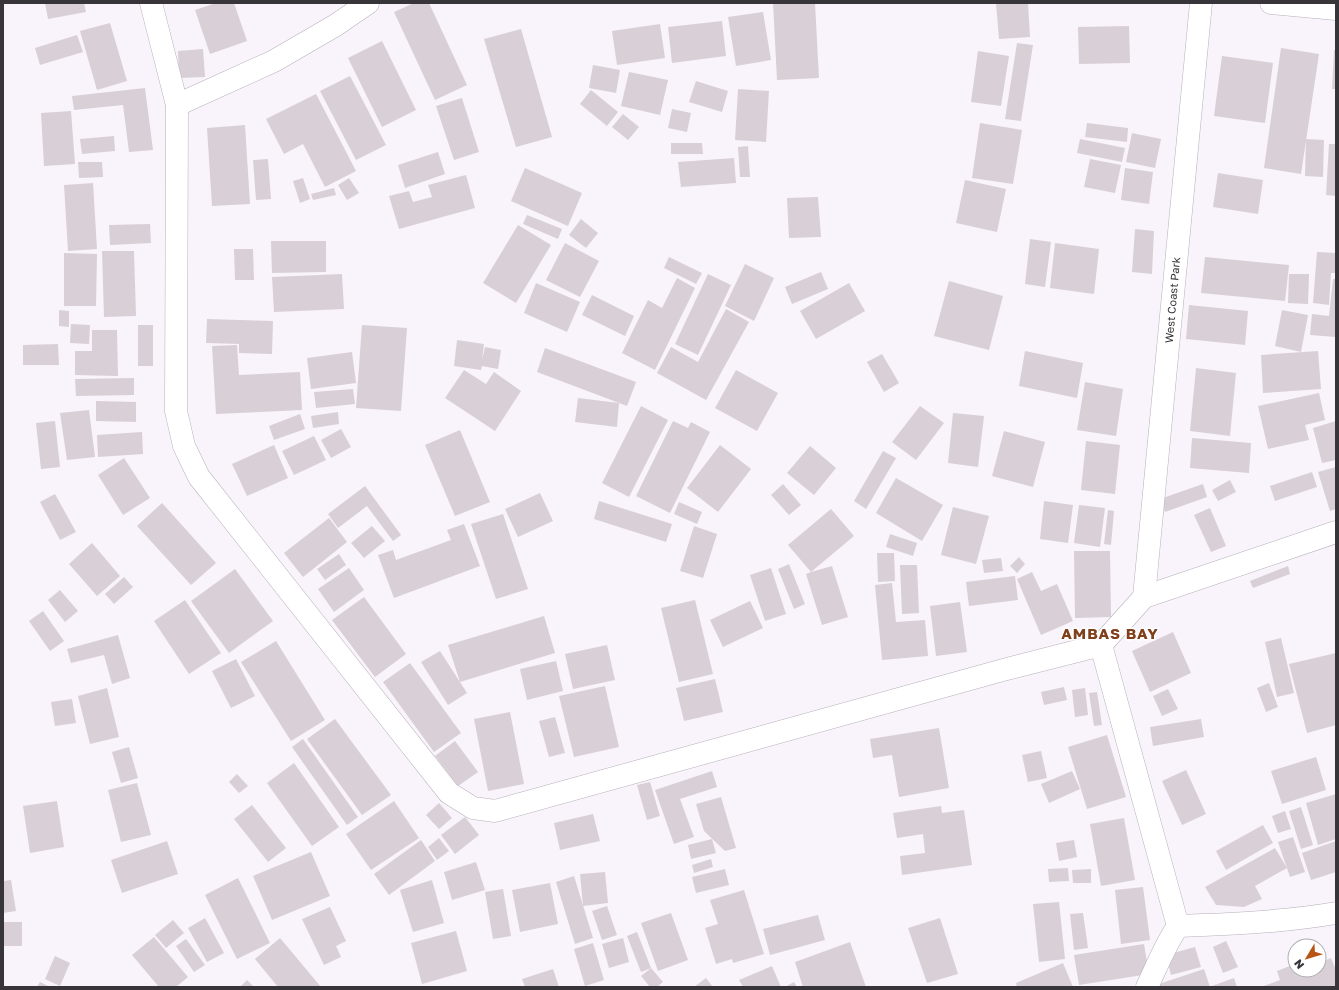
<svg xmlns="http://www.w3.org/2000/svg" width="1339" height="990" viewBox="0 0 1339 990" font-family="'Golos Text',sans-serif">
<rect width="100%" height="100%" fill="#f9f3fb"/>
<g fill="#d9d0d7">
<path d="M45 3H84L86 12 48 19Z"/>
<path d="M216 3H234L247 41 210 54 195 10Z"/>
<path d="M414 3H429L467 85 435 100 394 12Z"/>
<path d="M773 3H815L819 78 777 80Z"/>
<path d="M996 3H1028L1030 37 999 39Z"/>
<path d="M763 12 771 60 736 66 728 17Z"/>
<path d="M722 21 726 56 672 63 668 27Z"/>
<path d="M110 23 127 81 97 90 80 31Z"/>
<path d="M660 24 665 58 617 65 612 31Z"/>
<path d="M1129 26 1130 63 1079 64 1078 27Z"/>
<path d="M521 29 552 137 516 147 484 39Z"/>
<path d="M77 35 83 52 40 65 35 48Z"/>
<path d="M382 41 416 110 382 127 348 58Z"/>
<path d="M1017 43 1033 45 1021 121 1005 119Z"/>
<path d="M1281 48 1319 54 1301 174 1264 168Z"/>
<path d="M203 49 205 77 179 78 178 51Z"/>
<path d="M1334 50H1336V89H1332Z"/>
<path d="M978 51 1009 56 1001 106 971 102Z"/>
<path d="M1222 56 1273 63 1265 123 1214 116Z"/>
<path d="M593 65 620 70 616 93 589 88Z"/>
<path d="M629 72 668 80 660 115 621 106Z"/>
<path d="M350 76 386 145 356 160 320 91Z"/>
<path d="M696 81 728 91 722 112 689 102Z"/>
<path d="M145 88 153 150 129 152 123 105 74 110 72 96Z"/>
<path d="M738 89 769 91 766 142 735 140Z"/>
<path d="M591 90 618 112 607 126 580 104Z"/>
<path d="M316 94 356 171 325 187 303 144 284 154 266 119Z"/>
<path d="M462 98 479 152 454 160 436 106Z"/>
<path d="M672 109 691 113 687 132 668 128Z"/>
<path d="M71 111 75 164 44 166 41 113Z"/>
<path d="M623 114 639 127 628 140 612 127Z"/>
<path d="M980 123 1022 130 1013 184 972 178Z"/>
<path d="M1087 123 1128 128 1127 142 1085 137Z"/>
<path d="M245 125 250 204 212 206 207 128Z"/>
<path d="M1132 133 1161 139 1155 168 1126 162Z"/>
<path d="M114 136 115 151 82 154 80 139Z"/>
<path d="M1080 139 1125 148 1122 162 1077 153Z"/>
<path d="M1306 139 1324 140 1323 177 1305 176Z"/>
<path d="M671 143H702L703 154H671Z"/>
<path d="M1329 144H1336V196L1326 195Z"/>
<path d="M748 146 750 177H740L738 147Z"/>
<path d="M438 152 445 174 405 188 398 165Z"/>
<path d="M734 158 736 183 681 187 678 162Z"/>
<path d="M268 159 271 199 256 200 253 160Z"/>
<path d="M1090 159 1121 165 1115 193 1084 187Z"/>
<path d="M78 162H102L103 177 79 178Z"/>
<path d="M525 168 582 193 568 226 511 201Z"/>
<path d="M1125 168 1153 172 1149 204 1121 200Z"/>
<path d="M1218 173 1263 180 1258 214 1213 207Z"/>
<path d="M466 175 475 208 399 229 389 196 409 191 413 202 432 197 428 185Z"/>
<path d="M303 178 310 199 300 203 293 181Z"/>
<path d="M349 178 359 193 347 200 338 185Z"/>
<path d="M965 180 1006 189 997 232 956 223Z"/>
<path d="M93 183 97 249 68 251 64 185Z"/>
<path d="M334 188 336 195 313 200 311 194Z"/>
<path d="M818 197 821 237 789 238 787 198Z"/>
<path d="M527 215 562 229 558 239 523 224Z"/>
<path d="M581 219 598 233 586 248 569 235Z"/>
<path d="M150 224 151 243 110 245 109 225Z"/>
<path d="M518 225 551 245 516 303 483 283Z"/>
<path d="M1135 229 1154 231 1152 274 1132 272Z"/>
<path d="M1030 239 1051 242 1045 287 1025 284Z"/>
<path d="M271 241H326V272L272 273Z"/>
<path d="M565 243 599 261 580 297 546 280Z"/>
<path d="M1055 243 1099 249 1094 294 1050 288Z"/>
<path d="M234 249H253L254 280H235Z"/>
<path d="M102 251H134L136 316 104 317Z"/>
<path d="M1317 252 1336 253V273H1331L1329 305 1313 303Z"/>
<path d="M64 253 97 254 96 306H64Z"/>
<path d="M669 257 702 273 696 284 664 268Z"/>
<path d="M1205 257 1289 265 1285 301 1201 293Z"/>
<path d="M745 264 774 278 754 321 725 306Z"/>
<path d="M821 272 828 289 792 304 785 287Z"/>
<path d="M342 274 344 309 274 312 272 277Z"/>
<path d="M708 274 731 285 698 355 675 344Z"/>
<path d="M1289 274H1309L1308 304 1288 303Z"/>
<path d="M677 278 695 288 655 370 622 353 648 300 662 308Z"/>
<path d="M1333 279H1336V337L1310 335 1312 314 1329 316Z"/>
<path d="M949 281 1003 296 989 350 934 336Z"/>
<path d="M536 283 580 302 567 332 524 313Z"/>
<path d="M849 283 865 311 816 339 800 311Z"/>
<path d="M592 295 634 316 625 336 582 315Z"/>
<path d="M1189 305 1248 311 1245 345 1186 339Z"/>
<path d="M726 309 749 322 706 400 657 373 671 347 698 362Z"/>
<path d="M59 310 69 311V327L59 326Z"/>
<path d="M1282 310 1308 315 1301 352 1275 346Z"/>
<path d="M207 319 273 321 272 354 239 353V344H241L206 343Z"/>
<path d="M71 324 90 325 89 344 70 343Z"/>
<rect x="138" y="325" width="15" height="41"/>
<path d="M362 325 407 328 401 411 356 408Z"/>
<path d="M92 330H117L118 376 75 375V351H92Z"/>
<path d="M457 340 484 344 482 360 485 347 501 350 498 369 482 366 481 370 454 366Z"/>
<path d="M58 344 59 365H23V345Z"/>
<path d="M237 345 239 375 300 372 302 410 216 414 212 346Z"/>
<path d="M545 348 636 382 627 406 537 372Z"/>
<path d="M1025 351 1083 363 1077 398 1019 386Z"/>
<path d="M1318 351 1321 389 1263 393 1261 355Z"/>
<path d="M352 352 356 383 311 389 307 358Z"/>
<path d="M882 354 899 383 884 392 867 362Z"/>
<path d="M1196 368 1236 373 1230 436 1190 431Z"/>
<path d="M464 370 486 384 494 372 521 391 495 431 445 398Z"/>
<path d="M736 370 778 393 757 431 715 408Z"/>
<path d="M134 378V395L76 396 75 379Z"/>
<path d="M1085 382 1123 389 1116 436 1077 430Z"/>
<path d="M353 389 355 404 316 408 314 392Z"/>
<path d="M1319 393 1325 420 1305 425 1309 440 1268 449 1258 406Z"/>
<path d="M578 398 619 403 617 427 575 422Z"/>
<path d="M96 401 136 402V422L96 421Z"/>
<path d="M641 406 668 420 629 497 602 483Z"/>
<path d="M920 406 944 423 916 460 892 442Z"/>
<path d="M89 410 95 457 67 460 60 413Z"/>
<path d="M338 412 339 424 313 428 311 416Z"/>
<path d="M953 413 984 416 978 467 948 463Z"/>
<path d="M300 414 305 429 274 440 269 426Z"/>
<path d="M55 421 60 467 41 469 36 423Z"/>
<path d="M673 421 688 428 691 422 710 432 670 513 636 496Z"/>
<path d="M1336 421V460L1322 463 1313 428Z"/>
<path d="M341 429 351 447 331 458 321 440Z"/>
<path d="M460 430 490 502 455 516 425 445Z"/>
<path d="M1004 431 1045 442 1033 487 992 476Z"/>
<path d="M142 432 143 454 98 457 97 435Z"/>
<path d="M314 436 326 460 294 475 282 451Z"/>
<path d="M1192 438 1251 443 1249 473 1190 468Z"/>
<path d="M1086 441 1120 445 1115 494 1081 490Z"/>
<path d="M274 445 288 478 247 496 232 464Z"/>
<path d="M720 445 751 469 718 512 687 488Z"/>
<path d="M810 446 836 468 814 495 787 473Z"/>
<path d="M883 451 896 458 866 509 854 501Z"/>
<path d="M124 458 150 498 123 515 98 475Z"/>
<path d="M1336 467V509L1330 511 1318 472Z"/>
<path d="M1312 472 1317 487 1275 501 1270 486Z"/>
<path d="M896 478 943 505 922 541 876 513Z"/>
<path d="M1230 480 1236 492 1218 501 1212 490Z"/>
<path d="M783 484 801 505 789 515 771 495Z"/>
<path d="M1203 484 1207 497 1165 512 1160 499Z"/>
<path d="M365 486 401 535 393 541 367 506 338 528 328 514Z"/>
<path d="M540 493 553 521 518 537 505 509Z"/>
<path d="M55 494 76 532 60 540 40 502Z"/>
<path d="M599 501 672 524 666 542 594 519Z"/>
<path d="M1044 501 1073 505 1068 543 1040 539Z"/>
<path d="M679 502 702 512 697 524 674 514Z"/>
<path d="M162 503 216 563 191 585 137 526Z"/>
<path d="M1079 505 1105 508 1100 547 1074 543Z"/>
<path d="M953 507 989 516 976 564 941 555Z"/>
<path d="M1210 508 1226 546 1211 552 1194 515Z"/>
<path d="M831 509 854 536 811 572 832 566 848 617 822 625 806 574 811 572 788 545Z"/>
<path d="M1108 510 1114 511 1111 545 1104 544Z"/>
<path d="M503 514 528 589 496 599 471 524Z"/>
<path d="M329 518 347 542 303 577 284 553Z"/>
<path d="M464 524 480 566 394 598 378 555 393 550 396 560 451 540 447 530Z"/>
<path d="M372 526 385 541 364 558 351 543Z"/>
<path d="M694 526 717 534 703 578 680 571Z"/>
<path d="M890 534 917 543 913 556 886 547Z"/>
<path d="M92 543 120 576 97 596 69 564Z"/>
<path d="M1074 551H1110L1111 617 1075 618Z"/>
<path d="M877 553H894L895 581 878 582Z"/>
<path d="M339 554 346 565 325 580 317 569Z"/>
<path d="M1019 557 1025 564 1017 573 1010 566Z"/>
<path d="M1001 558 1003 571 984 573 982 560Z"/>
<path d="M789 564 805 604 794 609 778 569Z"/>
<path d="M900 565H917L919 613 902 614Z"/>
<path d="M1288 566 1290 574 1253 588 1250 581Z"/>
<path d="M349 568 364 590 334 612 318 589Z"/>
<path d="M771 568 786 614 765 621 750 575Z"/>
<path d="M235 569 273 621 229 653 191 601Z"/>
<path d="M1032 572 1041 591 1057 584 1073 621 1041 635 1017 579Z"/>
<path d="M1015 576 1018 600 969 606 966 582Z"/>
<path d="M124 577 133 587 114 604 105 594Z"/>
<path d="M892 583 896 622 925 620 928 656 882 660 875 585Z"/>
<path d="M60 590 78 611 65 622 48 600Z"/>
<path d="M364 597 406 654 375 677 332 620Z"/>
<path d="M185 600 221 653 189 674 154 621Z"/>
<path d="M695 600 713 674 679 682 661 608Z"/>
<path d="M750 601 763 628 723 647 710 620Z"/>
<path d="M960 602 967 652 936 656 930 606Z"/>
<path d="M43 611 64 641 50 651 29 621Z"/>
<path d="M544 616 555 653 460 682 448 645Z"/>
<path d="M1173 632 1191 673 1150 692 1132 651Z"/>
<path d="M118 635 130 678 112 684 104 655 71 663 67 649Z"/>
<path d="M1281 638 1294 693 1277 697 1265 642Z"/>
<path d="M276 641 325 720 291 741 241 662Z"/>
<path d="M607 645 615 680 573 689 565 654Z"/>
<path d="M440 651 467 693 448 705 421 662Z"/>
<path d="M1336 653V725L1307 733 1289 664Z"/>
<path d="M236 659 255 696 231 708 212 671Z"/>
<path d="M556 661 563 691 527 700 520 669Z"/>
<path d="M410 663 461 733 434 752 383 682Z"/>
<path d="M715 679 723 712 684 721 676 688Z"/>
<path d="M1269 683 1278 707 1266 712 1257 688Z"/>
<path d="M605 686 619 747 574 757 559 696Z"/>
<path d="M1064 687 1067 700 1044 705 1041 692Z"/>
<path d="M107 688 119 737 90 744 78 696Z"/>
<path d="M1085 688 1088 715 1075 717 1072 690Z"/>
<path d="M1168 689 1178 709 1162 716 1153 696Z"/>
<path d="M1097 692 1102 725 1094 726 1089 693Z"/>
<path d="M72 699 76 723 55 726 51 702Z"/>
<path d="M510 712 524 784 488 791 474 719Z"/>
<path d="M555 717 565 753 549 757 539 721Z"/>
<path d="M335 719 391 795 362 815 307 739Z"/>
<path d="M1201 719 1204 737 1153 746 1150 727Z"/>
<path d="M939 728 949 788 899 797 892 755 873 758 870 739Z"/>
<path d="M1107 735 1126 797 1087 809 1068 747Z"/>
<path d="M303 739 358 817 347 825 292 747Z"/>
<path d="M455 741 478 772 458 786 435 756Z"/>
<path d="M129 747 138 778 121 783 112 752Z"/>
<path d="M1041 751 1047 778 1028 782 1022 755Z"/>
<path d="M1316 757 1326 790 1282 804 1271 771Z"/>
<path d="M294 763 339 827 312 846 267 783Z"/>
<path d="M1186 770 1206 814 1182 825 1162 781Z"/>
<path d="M712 771 717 787 680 799 694 837 674 844 655 790Z"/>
<path d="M1072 771 1080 789 1049 803 1041 784Z"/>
<path d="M237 774 248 786 239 793 229 782Z"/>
<path d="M650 782 660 816 647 820 637 785Z"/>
<path d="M137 783 151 835 121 842 108 790Z"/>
<path d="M1336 794V839L1318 845 1306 803Z"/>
<path d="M721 797 736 848 725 851 704 831 696 804Z"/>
<path d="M57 801 64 847 30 853 23 806Z"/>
<path d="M394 801 419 838 371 870 346 834Z"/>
<path d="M439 803 452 818 439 829 426 815Z"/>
<path d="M252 805 286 848 268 862 234 819Z"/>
<path d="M941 806 942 813 964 810 972 865 902 875 900 856 925 853 923 834 897 838 893 813Z"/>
<path d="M1301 807 1313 845 1301 849 1289 811Z"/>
<path d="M1285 811 1291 829 1278 833 1272 816Z"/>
<path d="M593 814 600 841 560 850 554 823Z"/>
<path d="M465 817 479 835 455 854 441 835Z"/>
<path d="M1124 818 1135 880 1101 886 1090 824Z"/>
<path d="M1263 825 1273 843 1226 870 1216 851Z"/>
<path d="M1293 837 1305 872 1290 877 1278 842Z"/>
<path d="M439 838 449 851 437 860 428 847Z"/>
<path d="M712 839 716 853 691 859 688 845Z"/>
<path d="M421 840 435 861 389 895 374 874Z"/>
<path d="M1074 840 1077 857 1059 861 1056 843Z"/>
<path d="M167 841 178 874 122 893 111 860Z"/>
<path d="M1336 841V872L1311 880 1302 853Z"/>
<path d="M1275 848 1287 868 1255 886 1262 899 1244 907 1216 905 1205 887Z"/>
<path d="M311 852 330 896 272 920 253 876Z"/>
<path d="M711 859 713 867 694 873 692 865Z"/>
<path d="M476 862 485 890 452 900 444 872Z"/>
<path d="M1068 868 1069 881 1049 882 1048 869Z"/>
<path d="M725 869 729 885 696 893 692 877Z"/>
<path d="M1091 869V883H1073L1072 870Z"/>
<path d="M605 872 608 903 583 906 580 874Z"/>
<path d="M574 876 593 938 575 944 556 882Z"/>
<path d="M238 878 270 943 237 959 205 895Z"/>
<path d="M11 880 16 911 3 913V881Z"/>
<path d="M432 880 444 923 413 932 400 890Z"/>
<path d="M550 883 558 924 520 932 512 890Z"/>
<path d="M1143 887 1150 940 1121 944 1115 890Z"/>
<path d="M503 889 511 936 493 939 485 892Z"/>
<path d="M744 890 764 954 733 963 732 959 716 964 705 928 718 924 710 900Z"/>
<path d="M1059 902 1065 959 1039 962 1033 904Z"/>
<path d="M607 906 617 935 602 940 592 911Z"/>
<path d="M330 907 346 941 336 946 341 957 324 965 302 919Z"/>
<path d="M671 913 688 960 658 971 641 923Z"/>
<path d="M1083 913 1088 948 1074 950 1070 914Z"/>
<path d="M818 915 825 940 770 955 763 929Z"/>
<path d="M205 918 224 953 207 962 188 928Z"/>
<path d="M940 918 958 974 927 983 908 928Z"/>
<path d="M173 920 184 933 166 948 155 935Z"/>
<rect x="3" y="922" width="19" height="24"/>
<path d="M456 931 467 971 422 984 411 943Z"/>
<path d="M637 932 651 968 641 972 627 936Z"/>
<path d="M154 937 188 977 176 987H159L132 955Z"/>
<path d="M280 938 321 987H278L255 959Z"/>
<path d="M623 938 629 962 609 968 602 944Z"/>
<path d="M186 939 205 965 194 972 176 946Z"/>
<path d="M1226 941 1238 967 1223 973 1213 947Z"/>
<path d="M850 942 866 987H803L795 962Z"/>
<path d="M593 943 604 980 585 986 574 949Z"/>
<path d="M1144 944 1149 974 1079 985 1074 955Z"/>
<path d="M1195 947 1201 967 1171 975 1166 955Z"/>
<path d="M55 956 70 963 60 986 45 979Z"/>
<path d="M1331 958 1336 970V987H1261L1280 980 1277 971 1295 964V970H1319V963Z"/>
<path d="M1063 963 1073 987H1017L1016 983Z"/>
<path d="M772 966 781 987H743L739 980Z"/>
<path d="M651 968 663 982 657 987H650L641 976Z"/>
<path d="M553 969 559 987H525L522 979Z"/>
<path d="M1204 969 1210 987H1160L1159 984Z"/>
<path d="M706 978 713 987H694Z"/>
<path d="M1234 978 1237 987H1213L1212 986Z"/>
<path d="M247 980 254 987H240Z"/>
<path d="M40 982 50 987H37Z"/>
<path d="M794 982 797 987H785Z"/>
</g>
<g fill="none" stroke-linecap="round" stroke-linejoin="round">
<g stroke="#b6b1b9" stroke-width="23">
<g id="minor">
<path d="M151 3 177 105 176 411 184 446 199 477 449 793 473 808 495 811 1003 670 1101 645 1144 597 1336 532"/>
<path d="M1271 3 1336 9"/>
<path d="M177 105 274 61 336 25 368 3"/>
<path d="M1144 597 1201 3"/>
<path d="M1101 645 1178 926C1231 924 1284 922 1336 913"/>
<path d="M1147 987C1157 966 1165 945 1178 926"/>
</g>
</g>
<use href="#minor" stroke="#fff" stroke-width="22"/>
</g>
<g text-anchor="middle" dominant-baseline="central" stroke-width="3" stroke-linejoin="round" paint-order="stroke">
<g font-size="11" fill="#373539" stroke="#fff">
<text transform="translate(1172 300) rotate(-85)">West Coast Park</text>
</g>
<g font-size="15" font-weight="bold" letter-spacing="1" fill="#7f401b" stroke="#fff">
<text x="1110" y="633">AMBAS BAY</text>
</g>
</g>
<rect width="1339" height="990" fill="none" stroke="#373539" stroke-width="8"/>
<g transform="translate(1307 958) rotate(232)"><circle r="19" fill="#ffffff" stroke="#afaeb0"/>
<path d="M0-3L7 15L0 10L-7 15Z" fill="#b75614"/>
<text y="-6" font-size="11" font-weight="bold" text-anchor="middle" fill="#373539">N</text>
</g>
</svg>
